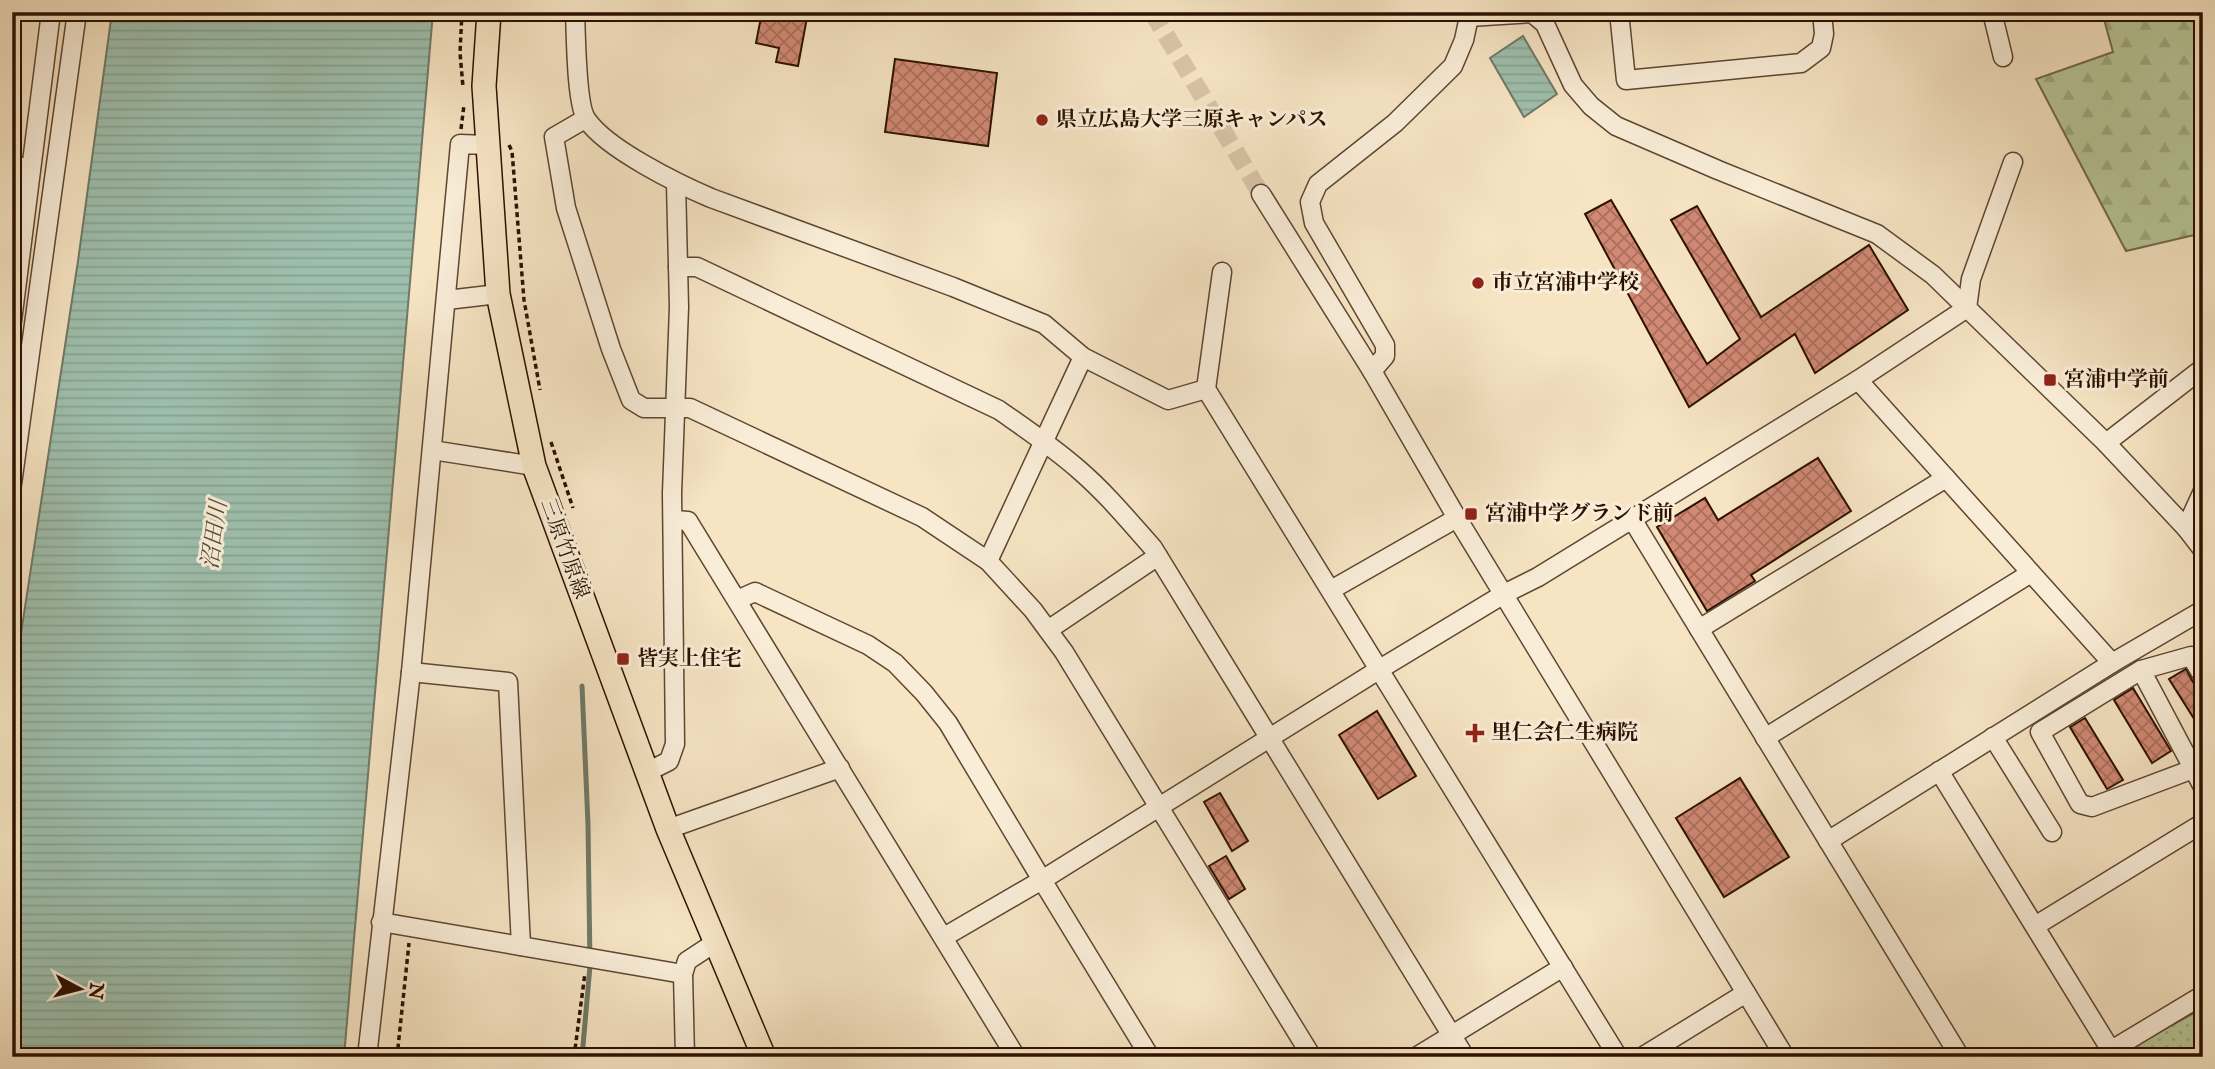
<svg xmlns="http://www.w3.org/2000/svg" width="2215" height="1069" viewBox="0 0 2215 1069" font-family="'IM FELL English','Noto Serif JP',serif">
<defs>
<pattern id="forest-firs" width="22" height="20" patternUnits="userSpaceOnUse" patternTransform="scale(1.75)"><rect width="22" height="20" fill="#b7c598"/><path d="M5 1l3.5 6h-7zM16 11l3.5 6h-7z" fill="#9ea881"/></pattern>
<pattern id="park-dots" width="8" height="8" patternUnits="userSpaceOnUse" patternTransform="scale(1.75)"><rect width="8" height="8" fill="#b7c598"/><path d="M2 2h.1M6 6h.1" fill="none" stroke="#9ea881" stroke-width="1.8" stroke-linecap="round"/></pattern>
<pattern id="water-rules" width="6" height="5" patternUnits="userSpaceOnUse" patternTransform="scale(1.75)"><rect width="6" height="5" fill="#9ebfad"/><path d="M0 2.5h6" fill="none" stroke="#88a393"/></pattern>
<pattern id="building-cross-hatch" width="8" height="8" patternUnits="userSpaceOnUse" patternTransform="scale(1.75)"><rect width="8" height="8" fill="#d18974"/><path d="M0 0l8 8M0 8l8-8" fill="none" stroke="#aa6f5d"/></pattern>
</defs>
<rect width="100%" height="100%" fill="#f6e4c3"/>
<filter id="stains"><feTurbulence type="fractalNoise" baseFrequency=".00286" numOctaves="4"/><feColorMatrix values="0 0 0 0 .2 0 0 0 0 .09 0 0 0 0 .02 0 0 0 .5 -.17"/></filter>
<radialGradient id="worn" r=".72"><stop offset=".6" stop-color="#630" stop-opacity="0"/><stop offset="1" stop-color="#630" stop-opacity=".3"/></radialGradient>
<path fill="url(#forest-firs)" stroke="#726a4c" stroke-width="2" d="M2102 12H2203V233L2126 251 2036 79 2113 52Z"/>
<path fill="url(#park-dots)" stroke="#726a4c" stroke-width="2" d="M2203 1008V1057H2126L2123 1052Z"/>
<g fill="url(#water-rules)" stroke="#707968" stroke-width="2">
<path d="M112 12H433L344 1057H12V692L78 261Z"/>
<path d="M1523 36 1557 94 1524 117 1490 58Z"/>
</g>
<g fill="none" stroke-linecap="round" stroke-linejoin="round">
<path stroke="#707968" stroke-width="5" d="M582 686 588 824 590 966 582 1057"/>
</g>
<g fill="url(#building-cross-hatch)" stroke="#2c1000" stroke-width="2">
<path d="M762 12H808L798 66 776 62 779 48 756 43Z"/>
<path d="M895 59 997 73 988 146 885 132Z"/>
<path d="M1611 200 1707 364 1740 339 1671 220 1697 206 1761 317 1869 245 1908 310 1815 373 1795 334 1689 407 1585 214Z"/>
<path d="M1818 458 1851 511 1751 575 1755 581 1707 611 1657 527 1705 498 1718 520Z"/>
<path d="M2186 669 2193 682 2203 691V733L2169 679Z"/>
<path d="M2133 688 2171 751 2152 763 2114 700Z"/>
<path d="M1377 711 1416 776 1378 799 1339 735Z"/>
<path d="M2085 718 2123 780 2107 789 2070 727Z"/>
<path d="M1740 778 1789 857 1724 897 1676 818Z"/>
<path d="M1220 793 1248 841 1232 851 1204 802Z"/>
<path d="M1226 856 1245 889 1229 899 1209 866Z"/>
</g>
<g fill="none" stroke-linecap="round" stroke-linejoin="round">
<path stroke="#d8c4a6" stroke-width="18" stroke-dasharray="18 9" stroke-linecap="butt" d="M1152 12 1261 194"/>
<g stroke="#5e4531" stroke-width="21">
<g id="minor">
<path d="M575 12C576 33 576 106 587 120 607 149 678 184 711 198L953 287 1044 324 1083 357 1168 400 1206 389"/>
<path d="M1619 12 1626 80 1801 63 1821 48 1824 34 1822 12"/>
<path d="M1992 12 2003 57"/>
<path d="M1469 17 1532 13 1545 24 1573 85 1591 106 1616 126 1718 170 1877 234 1933 275 2106 443 2186 528 2203 550"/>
<path d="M585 119 554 137 566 208 611 349 631 400 644 408H690L922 517 988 561 1033 610 1064 652 1312 1057"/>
<path d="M12 166 31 168"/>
<path d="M1261 194 1372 371 1457 518 1785 1057"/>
<path d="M678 267H697L999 410C1026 429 1053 447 1078 469 1106 493 1129 521 1153 548L1465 1057"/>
<path d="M1222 272 1206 389 1618 1057"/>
<path d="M447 300 498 294"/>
<path d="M1967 308 1971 279 2013 162"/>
<path d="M12 321 51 12"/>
<path d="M1372 371 1385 356V345L1314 223 1310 202 1318 184 1395 123 1453 66 1464 40 1470 12"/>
<path d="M1858 380 2112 663"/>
<path d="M2106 443 2203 368"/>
<path d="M432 450 534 466"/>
<path d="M12 484 77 12"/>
<path d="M1632 519 1960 1057"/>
<path d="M673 520 688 521 1016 1057"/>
<path d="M2186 528 2203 491"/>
<path d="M988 561 1083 357"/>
<path d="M1331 590 1457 518"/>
<path d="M737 600 755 592 868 645 895 663 924 693 948 723 1042 880 944 937"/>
<path d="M1699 629 1946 478"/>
<path d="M1048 630 1158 556"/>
<path d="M2141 670 2203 787"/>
<path d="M411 672 508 682 521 946"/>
<path d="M1993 737 2052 832"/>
<path d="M1765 738 2031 573"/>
<path d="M2193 769 2092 807 2080 804 2040 732 2141 670 2191 656 2203 676"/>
<path d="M1939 771 2115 1057"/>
<path d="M647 772 669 761 675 744 672 493 679 307 676 183"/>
<path d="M668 829 840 768"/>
<path d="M1828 841 2112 663 2203 610"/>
<path d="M381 922 683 974"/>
<path d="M2035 926 2203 823"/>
<path d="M367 1057 411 672 460 144 487 145"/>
<path d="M685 1057 683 974 687 961 716 942"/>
<path d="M1150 1057 1042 880 1380 669 1504 594 1538 577 1858 380 1967 308"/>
<path d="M1416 1057 1563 967"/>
<path d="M1642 1057 1746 993"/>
<path d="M2100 1057 2203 995"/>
</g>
</g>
<g stroke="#2c1000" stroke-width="26">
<path id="major" d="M489 12 484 86 498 294 534 466 668 829 764 1057"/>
</g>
<g stroke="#2c1000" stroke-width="3.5" stroke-dasharray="5 3.5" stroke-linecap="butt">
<path d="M462 12 460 53 463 87"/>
<path d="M461 129 464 105"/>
<path d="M509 145 512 151 524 300 540 390"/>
<path d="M551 442 573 508"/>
<path d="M397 1057 409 943"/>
<path d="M574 1057 585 973"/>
</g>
<use href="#minor" stroke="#f9edd8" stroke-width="18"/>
<use href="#major" stroke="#f6e4c3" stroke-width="23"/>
</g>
<g fill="#8f2418" stroke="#f9edd8" stroke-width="2.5">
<circle cx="1042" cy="120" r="7"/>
<circle cx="1478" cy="283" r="7"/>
<rect x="2043" y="373" width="14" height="14" rx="3.5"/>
<rect x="1464" y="507" width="14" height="14" rx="3.5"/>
<rect x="616" y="652" width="14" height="14" rx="3.5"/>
<path d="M1471.5 722.5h7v7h7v7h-7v7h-7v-7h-7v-7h7z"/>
</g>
<g text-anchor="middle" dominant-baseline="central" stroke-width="6" stroke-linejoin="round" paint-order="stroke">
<g font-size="21" font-weight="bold" fill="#2c1000" stroke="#f9edd8" text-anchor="start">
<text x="1056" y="120">県立広島大学三原キャンパス</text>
<text x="1492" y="283">市立宮浦中学校</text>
<text x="2064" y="380">宮浦中学前</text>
<text x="1485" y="514">宮浦中学グランド前</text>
<text x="637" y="659">皆実上住宅</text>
<text x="1491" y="733">里仁会仁生病院</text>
</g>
<g font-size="21" fill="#2c1000" stroke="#f9edd8">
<text transform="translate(564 549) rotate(70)">三原竹原線</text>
</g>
<g font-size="23" font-style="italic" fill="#544d3d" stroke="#f9edd8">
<text transform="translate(215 535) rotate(-82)">沼田川</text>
</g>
</g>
<rect width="2215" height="1069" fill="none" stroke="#f6e4c3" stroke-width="42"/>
<rect x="14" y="14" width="2187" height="1041" fill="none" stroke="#2c1000" stroke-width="3.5"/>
<rect x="21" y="21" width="2173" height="1027" fill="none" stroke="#2c1000" stroke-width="2"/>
<g transform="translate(80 989) rotate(97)" stroke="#f9edd8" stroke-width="5" paint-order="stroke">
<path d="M0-5L12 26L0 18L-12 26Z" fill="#2c1000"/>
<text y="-10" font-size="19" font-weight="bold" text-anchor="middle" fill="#2c1000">N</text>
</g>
<rect width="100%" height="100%" filter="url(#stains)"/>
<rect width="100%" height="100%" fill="url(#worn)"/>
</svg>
